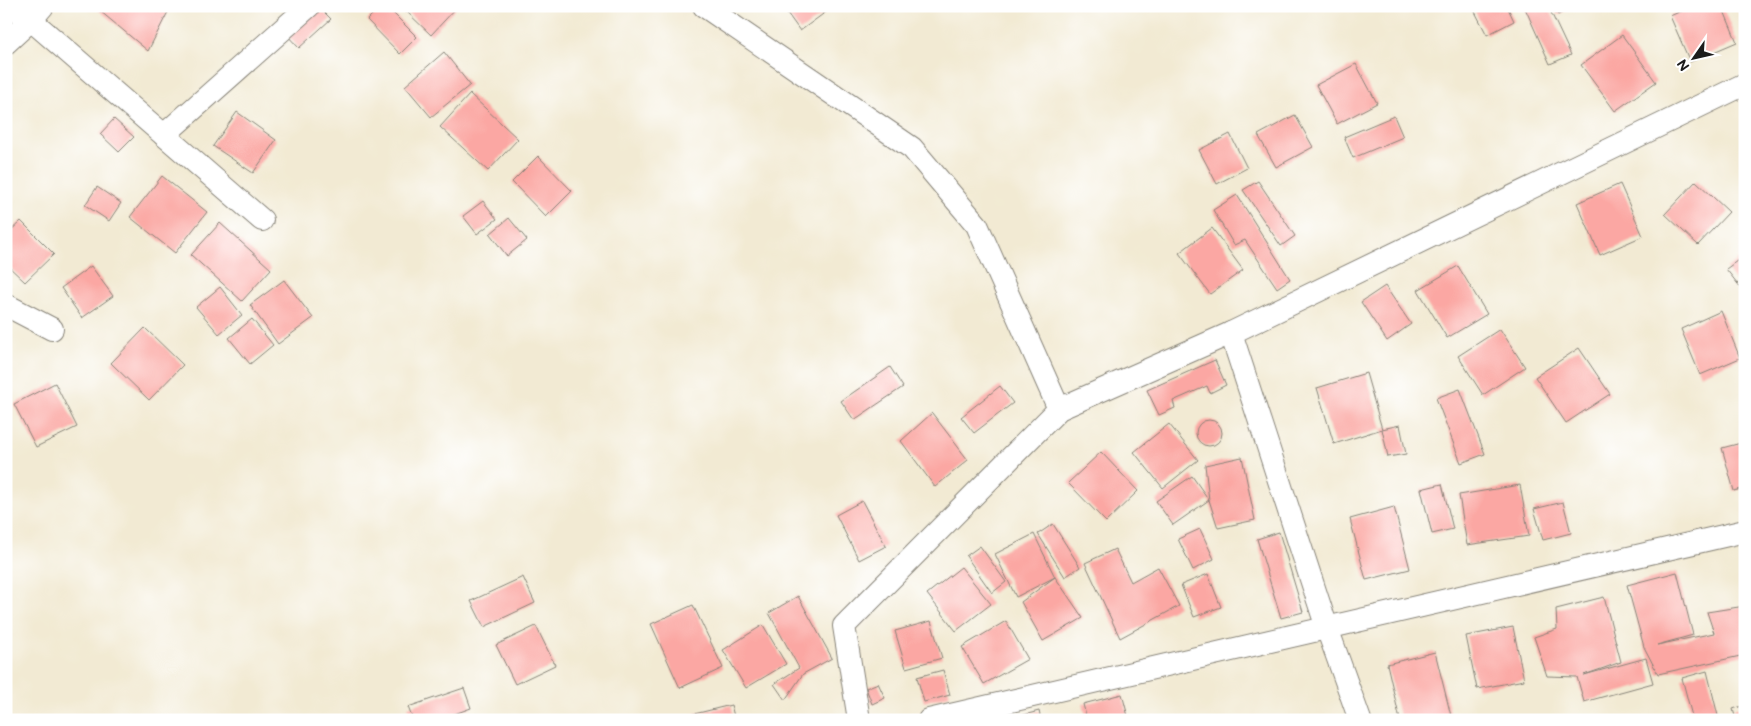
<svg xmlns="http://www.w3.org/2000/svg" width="1751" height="726" viewBox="0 0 1751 726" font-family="'Balsamiq Sans',sans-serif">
<rect width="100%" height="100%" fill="#fff"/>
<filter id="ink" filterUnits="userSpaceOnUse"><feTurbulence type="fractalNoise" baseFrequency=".02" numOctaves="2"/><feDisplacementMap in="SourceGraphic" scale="10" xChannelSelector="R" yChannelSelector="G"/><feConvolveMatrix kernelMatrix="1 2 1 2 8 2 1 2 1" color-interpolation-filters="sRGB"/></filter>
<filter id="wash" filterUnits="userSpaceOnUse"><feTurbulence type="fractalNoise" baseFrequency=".0096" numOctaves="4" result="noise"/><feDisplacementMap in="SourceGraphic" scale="20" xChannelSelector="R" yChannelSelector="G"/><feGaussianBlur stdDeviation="1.12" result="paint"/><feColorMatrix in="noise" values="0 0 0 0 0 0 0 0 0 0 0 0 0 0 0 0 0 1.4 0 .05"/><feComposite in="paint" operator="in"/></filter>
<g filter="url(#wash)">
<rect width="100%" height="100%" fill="#f2ead3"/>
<g id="blocks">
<g fill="#fba7a3">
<path d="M94 6H171L148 51Z"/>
<path d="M318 6 331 19 299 48 285 33Z"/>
<path d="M381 6H386L417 37 400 54 367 20Z"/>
<path d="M410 6H458L431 35 406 11Z"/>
<path d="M782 6H834L800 31Z"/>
<path d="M1472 6H1507L1514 21 1487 35Z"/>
<path d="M1528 6H1548L1571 55 1550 64 1525 8Z"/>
<path d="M1551 6H1573L1558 15Z"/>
<path d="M1693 6H1722L1737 42 1690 62 1670 16Z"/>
<path d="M1622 35 1656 82 1615 111 1581 65Z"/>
<path d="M444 52 470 85 431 117 405 86Z"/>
<path d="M1356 64 1377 103 1337 124 1316 85Z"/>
<path d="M470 94 518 139 488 171 440 127Z"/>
<path d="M237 112 276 140 253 173 213 146Z"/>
<path d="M1295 115 1313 147 1276 167 1258 135Z"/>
<path d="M1394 116 1403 137 1353 158 1344 137Z"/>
<path d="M114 119 134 137 119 152 100 134Z"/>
<path d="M1230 134 1247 168 1217 184 1199 150Z"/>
<path d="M538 156 572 191 546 217 512 182Z"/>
<path d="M162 176 207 212 175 253 130 217Z"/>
<path d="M1258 181 1295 236 1281 246 1243 190Z"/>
<path d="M1696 181 1729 212 1698 245 1665 214Z"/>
<path d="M1620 184 1643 236 1600 255 1577 203Z"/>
<path d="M97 187 121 203 109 221 85 205Z"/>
<path d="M1237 195 1290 279 1277 288 1245 240 1234 245 1213 210Z"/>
<path d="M483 201 497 219 477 234 463 216Z"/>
<path d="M509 218 527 240 507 256 490 234Z"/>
<path d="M21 221 54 254 25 282 6 264V235Z"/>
<path d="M220 223 271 269 242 301 191 255Z"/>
<path d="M1212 228 1243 270 1210 294 1179 253Z"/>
<path d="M1745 255V293L1726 269Z"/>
<path d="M91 266 113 296 82 318 61 288Z"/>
<path d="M1458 266 1487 314 1447 338 1418 290Z"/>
<path d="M284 280 313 318 278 344 250 305Z"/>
<path d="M1385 286 1411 324 1387 341 1361 302Z"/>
<path d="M220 287 242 315 219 334 196 307Z"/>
<path d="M1721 311 1740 358 1700 375 1681 329Z"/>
<path d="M252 319 273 345 250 364 229 338Z"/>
<path d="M145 328 183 365 149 400 111 363Z"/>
<path d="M1500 329 1525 367 1483 395 1458 356Z"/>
<path d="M1579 348 1610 394 1566 423 1535 377Z"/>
<path d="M1215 360 1226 385 1210 393 1207 386 1173 401 1175 408 1159 415 1147 390Z"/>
<path d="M890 367 903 387 854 420 841 401Z"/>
<path d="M1366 373 1382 429 1334 444 1317 388Z"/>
<path d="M55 383 77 427 36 447 14 404Z"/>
<path d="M1000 386 1013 403 974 433 961 417Z"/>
<path d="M1460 389 1485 454 1461 463 1436 398Z"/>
<path d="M932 413 968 460 935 487 901 441Z"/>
<circle cx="1209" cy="433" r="13"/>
<path d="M1169 424 1198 460 1163 488 1134 452Z"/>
<path d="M1400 425 1406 454 1388 457 1382 429Z"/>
<path d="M1745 442V488L1734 491 1722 448Z"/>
<path d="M1101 452 1138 491 1106 522 1068 483Z"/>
<path d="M1242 457 1255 520 1218 528 1209 500 1173 525 1156 501 1192 476 1209 500 1205 465Z"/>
<path d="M1442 484 1453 529 1432 534 1421 489Z"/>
<path d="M1520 485 1529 536 1467 545 1459 495Z"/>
<path d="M862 501 886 546 859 560 836 515Z"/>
<path d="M1563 502 1571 533 1543 540 1534 509Z"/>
<path d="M1394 507 1410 569 1366 580 1350 519Z"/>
<path d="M1053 524 1080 567 1065 577 1038 534Z"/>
<path d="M1200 529 1214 559 1193 570 1178 539Z"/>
<path d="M1279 532 1303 612 1281 618 1257 539Z"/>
<path d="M1034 534 1055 577 1083 618 1043 641 1021 602 1055 577 1016 597 995 554Z"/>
<path d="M980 546 1006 582 992 593 966 556Z"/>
<path d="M1115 549 1131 582 1158 567 1179 606 1120 638 1085 563Z"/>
<path d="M961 567 991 604 956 631 927 594Z"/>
<path d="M1677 572 1693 635 1657 645 1714 633 1707 612 1745 606V655L1658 674 1644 647 1627 585Z"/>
<path d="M1208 574 1221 607 1194 617 1181 585Z"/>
<path d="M523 577 535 603 484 627 471 601Z"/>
<path d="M798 596 832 658 803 674 785 700 774 684 799 668 769 613Z"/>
<path d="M1604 597 1621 662 1584 675 1646 658 1653 683 1584 702 1577 677 1547 676 1534 637 1557 629 1556 609Z"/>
<path d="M693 605 723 668 680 688 651 624Z"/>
<path d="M931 621 942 658 906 668 895 631Z"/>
<path d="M1006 621 1028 659 984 684 962 647Z"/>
<path d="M763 625 786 664 746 688 723 650Z"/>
<path d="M536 626 555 665 515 684 496 645Z"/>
<path d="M1513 627 1524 680 1477 689 1466 636Z"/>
<path d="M1435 652 1452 720H1400L1387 664Z"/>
<path d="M943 670 950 695 924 702 917 677Z"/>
<path d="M1707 671 1719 720H1693L1682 678Z"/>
<path d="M878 683 885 698 872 704 866 688Z"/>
<path d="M464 688 471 708 438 720H413L408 707Z"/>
<path d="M1122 694 1129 720H1087L1083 704Z"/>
<path d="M731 705 735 720H687L686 716Z"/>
<path d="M1745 705V720H1736L1733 709Z"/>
<path d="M1039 711 1041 720H1010L1009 719Z"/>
</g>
</g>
</g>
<g filter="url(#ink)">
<use href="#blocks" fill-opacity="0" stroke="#878378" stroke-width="1"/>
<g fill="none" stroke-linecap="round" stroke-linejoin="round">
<g stroke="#878378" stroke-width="24">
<g id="street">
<path d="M8 6 31 20 262 220"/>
<path d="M704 6 912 148 977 225 1059 409"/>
<path d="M6 43 31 20 43 6"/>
<path d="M164 135 309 6"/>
<path d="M6 305 52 329"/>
<path d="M1231 333 1327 628 1360 720"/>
<path d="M859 720 844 626 1059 409 1231 333 1745 84"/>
<path d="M929 720 1745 531"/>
</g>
</g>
<use href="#street" stroke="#fff" stroke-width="22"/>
</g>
</g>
<rect width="1751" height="726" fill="none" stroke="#fff" stroke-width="25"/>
<g transform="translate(1694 58) rotate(236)" stroke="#ffffff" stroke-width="4" paint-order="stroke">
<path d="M0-4L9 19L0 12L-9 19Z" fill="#1c1c1c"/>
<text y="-8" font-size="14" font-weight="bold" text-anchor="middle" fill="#1c1c1c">N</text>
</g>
</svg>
